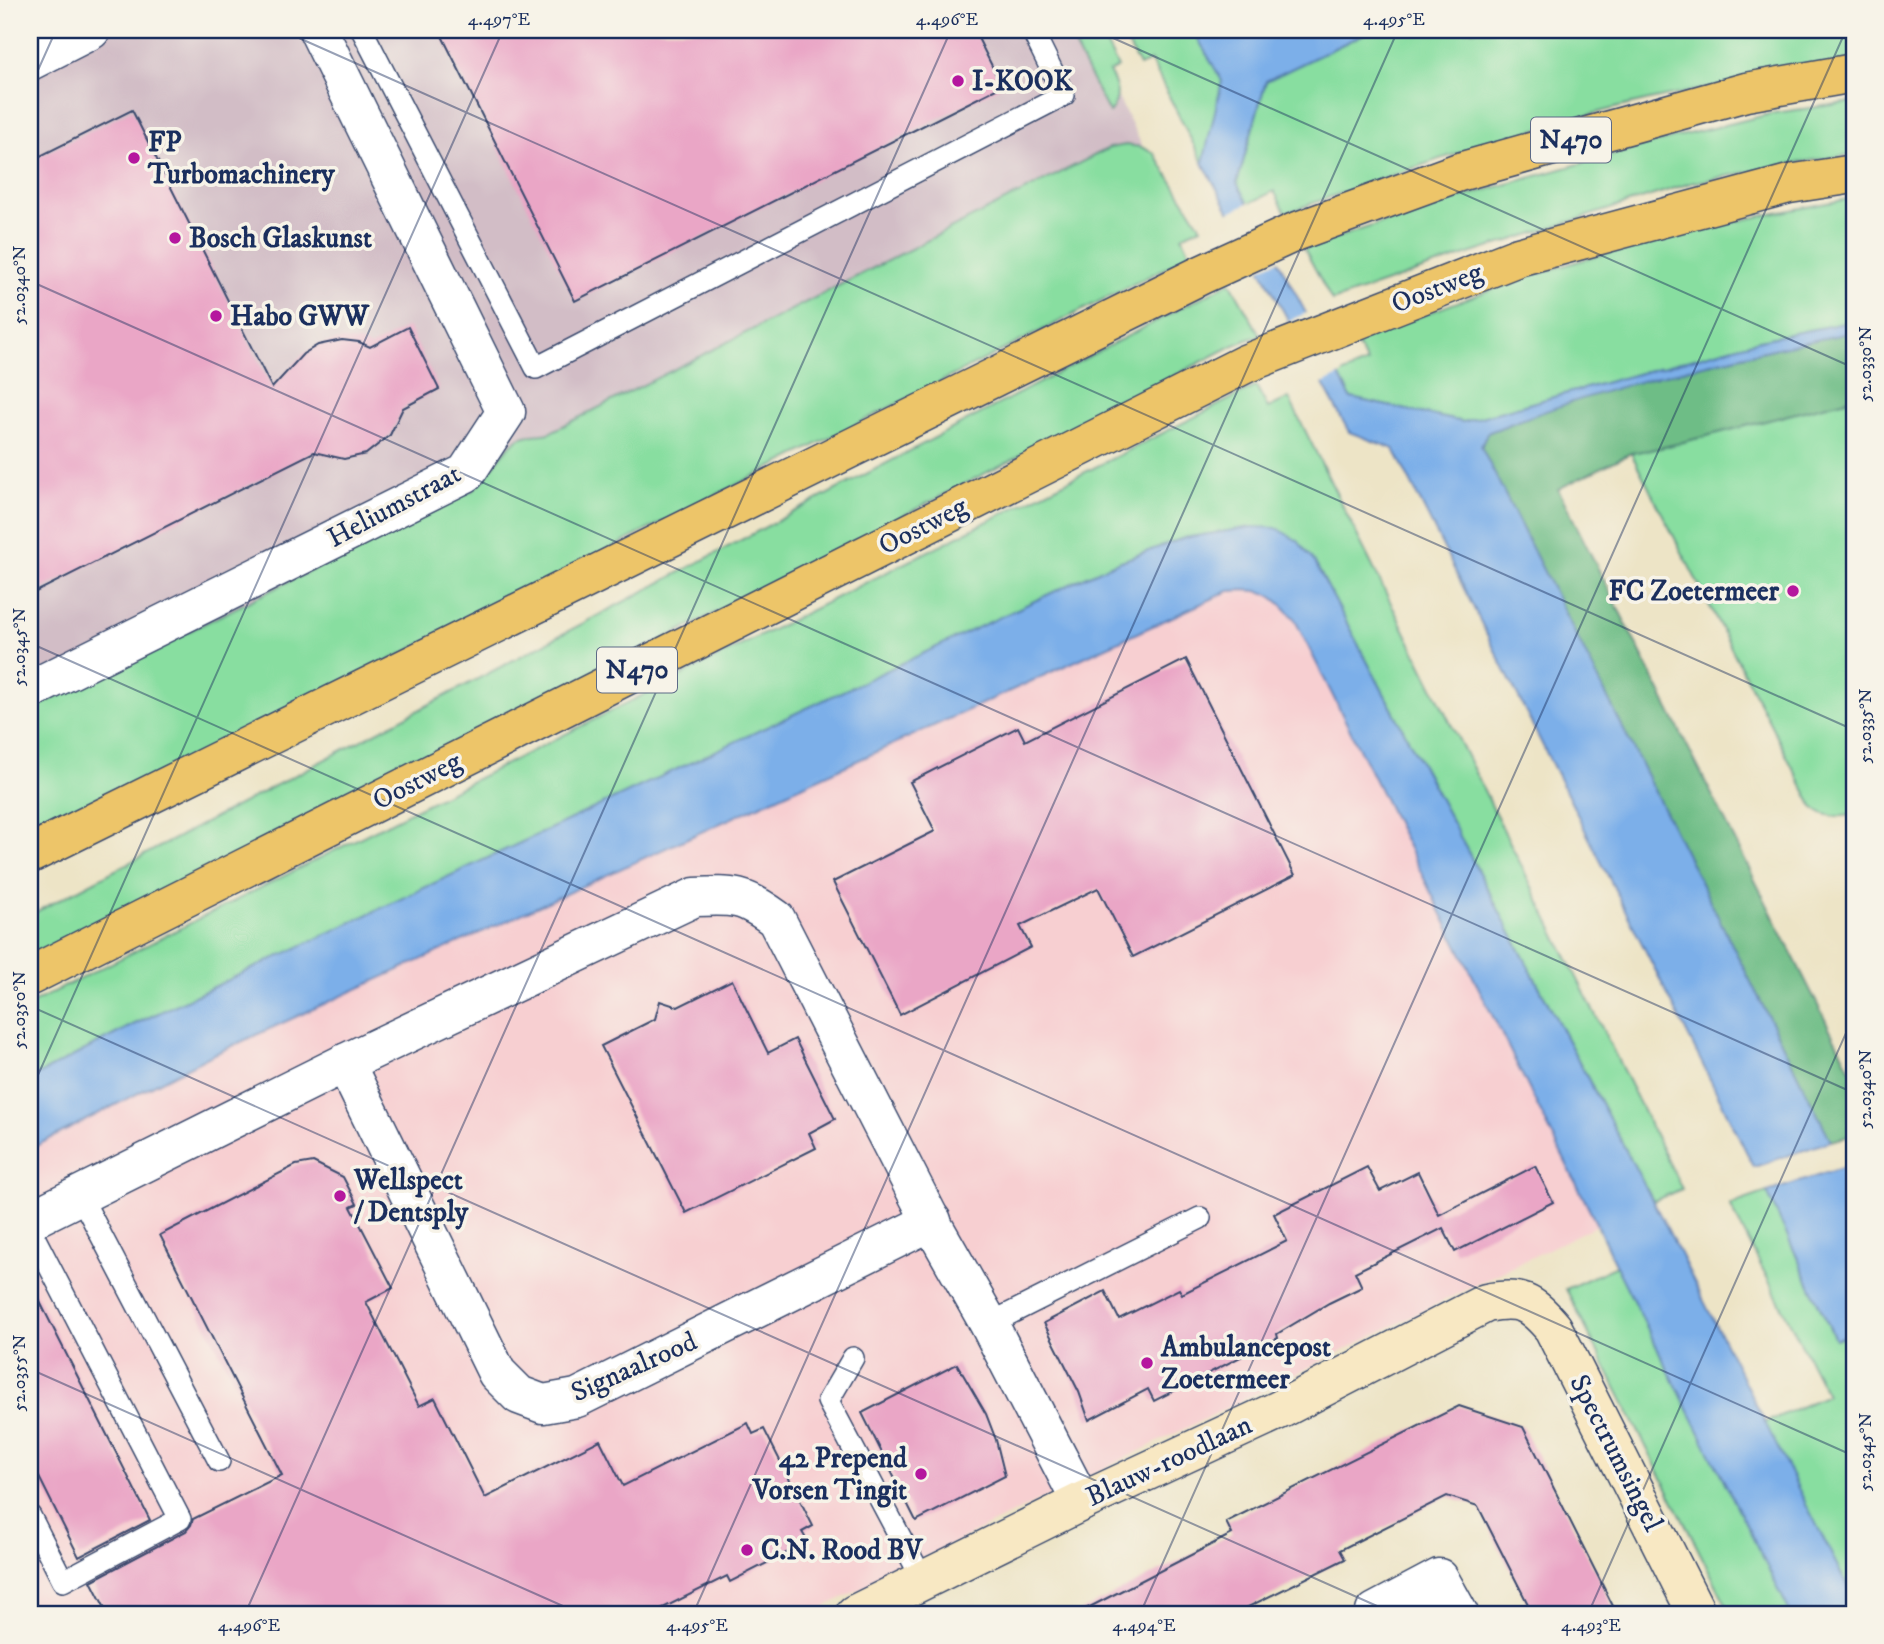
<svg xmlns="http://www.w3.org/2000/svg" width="1884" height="1644" viewBox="0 0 1884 1644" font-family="'IM FELL DW Pica',serif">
<rect width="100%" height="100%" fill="#f7f3e8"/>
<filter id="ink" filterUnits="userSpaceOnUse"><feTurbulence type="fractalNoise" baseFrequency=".0143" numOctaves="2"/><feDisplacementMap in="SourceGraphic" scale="14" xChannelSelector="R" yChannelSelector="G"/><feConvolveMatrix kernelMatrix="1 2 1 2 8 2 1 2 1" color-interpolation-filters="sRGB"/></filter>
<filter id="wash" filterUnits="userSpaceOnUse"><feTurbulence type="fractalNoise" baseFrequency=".00686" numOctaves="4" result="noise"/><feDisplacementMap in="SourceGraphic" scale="28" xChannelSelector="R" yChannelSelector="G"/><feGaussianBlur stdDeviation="1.57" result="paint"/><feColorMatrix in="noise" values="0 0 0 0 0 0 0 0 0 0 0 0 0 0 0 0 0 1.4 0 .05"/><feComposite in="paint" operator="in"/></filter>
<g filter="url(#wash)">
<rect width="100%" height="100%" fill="#ede4c6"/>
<path fill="#f7cfd1" d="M1256 589 1275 597 1294 617 1597 1225 810 1614H30V1149L208 1057 1229 591Z"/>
<path fill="#d2bdc6" d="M30 30H1084L1169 199 30 790Z"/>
<g fill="#88dea0" stroke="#52867f" stroke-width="2">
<path d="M1066 30H1099L1118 67 1109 72C1118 87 1121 99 1109 113Z"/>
<path d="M1121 30H1193L1223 81 1203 163 1151 61 1139 66Z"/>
<path d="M1372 30H1854V62C1760 79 1665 93 1573 119 1476 145 1381 178 1286 213L1274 191 1248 204 1237 184 1266 81Z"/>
<path d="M1854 102V154L1795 163 1691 183 1469 254 1332 301 1304 248 1465 196 1676 137 1774 113Z"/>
<path d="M1126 145 1141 147 1154 153 1201 227 1182 236 1191 255 30 842V710L473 490C489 476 505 444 522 437 530 434 541 435 549 433L1109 148Z"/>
<path d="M1854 198V321L1760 340 1463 422 1351 398 1339 375 1367 363 1355 341C1436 310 1517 278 1600 255 1683 231 1769 214 1854 198Z"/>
<path d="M1230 282 1260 335 1234 345 30 966V915Z"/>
<path d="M1256 386 1268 408 1289 398 1682 1189 1653 1201 1315 563 1252 527 1184 538 1113 564 133 1025 30 1079V1004Z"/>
<path d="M1854 398V815C1837 817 1826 818 1813 807L1631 453 1660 448Z"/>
<path d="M1767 1192 1835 1339 1854 1333V1614H1731L1566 1289 1616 1266 1708 1448 1827 1395 1730 1205Z"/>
</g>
<path fill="#6ebd86" stroke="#447672" stroke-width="2" d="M1854 332V398L1660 448 1631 453 1558 489 1850 1069 1854 1068V1135L1831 1141 1481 447 1487 433C1605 385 1730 357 1854 332Z"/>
<g fill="#7bafe9" stroke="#4b6fa4" stroke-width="2">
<path d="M1193 30H1372L1266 81 1237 183 1351 398 1463 422 1760 340 1854 321V332C1730 357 1605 385 1487 433L1481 447 1831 1141 1754 1167 1394 449 1349 432 1203 163 1222 81Z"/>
<path d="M1252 527 1276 528 1298 541 1315 563 1668 1230 1854 1599V1614H1791L1616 1266 1597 1225 1294 618C1271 592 1264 588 1229 591L208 1057 30 1149V1079L133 1025 1113 564 1184 538Z"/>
<path d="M1845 1167 1854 1185V1333L1835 1339 1767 1192Z"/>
</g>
<g fill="#ede4c6">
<path d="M1250 202 1281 259 1257 270 1226 214Z"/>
<path d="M1309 312 1343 374 1320 385 1285 322Z"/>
</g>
<g id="blocks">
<g fill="#eaa6c6">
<path d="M439 30H974L1002 86 575 301Z"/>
<path d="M132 110 272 388 303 354 318 345 342 340 359 342 370 347 408 327 439 389 403 408 390 435 366 454 344 459 314 452 30 595V161Z"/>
<path d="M1186 659 1295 875 1133 957 1098 888 1020 926 1031 947 900 1015 833 882 935 831 910 782 1018 727 1025 741Z"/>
<path d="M732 980 768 1053 795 1039 835 1119 809 1133 816 1148 686 1213 601 1046 655 1019 660 1001 678 1007Z"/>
<path d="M313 1162 343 1177 357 1204 351 1207 393 1288 366 1302 419 1406 435 1398 485 1498 600 1440 623 1486 748 1423 753 1434 764 1429 813 1526 802 1532 808 1542 730 1582 727 1576 651 1614H108L91 1581 186 1531 191 1525 193 1519 282 1475 160 1235 296 1165Z"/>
<path d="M1535 1166 1553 1202 1455 1252 1443 1228 1355 1272 1362 1287 1329 1303 1277 1334 1278 1338 1154 1401 1148 1389 1089 1420 1079 1392 1044 1323 1105 1291 1119 1319 1179 1289 1182 1294 1287 1241 1274 1214 1367 1167 1380 1191 1418 1172 1439 1215Z"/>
<path d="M30 1282 150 1520 79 1557 30 1459Z"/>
<path d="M957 1364 986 1414 996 1440 1005 1476 916 1521 862 1413Z"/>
<path d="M1459 1406 1523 1427 1617 1614H1533L1478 1506 1447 1496 1340 1550 1345 1559 1234 1614H1076L1232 1534 1226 1522Z"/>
</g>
</g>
</g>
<g filter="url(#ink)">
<use href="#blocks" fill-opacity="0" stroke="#3a4a6e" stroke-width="2"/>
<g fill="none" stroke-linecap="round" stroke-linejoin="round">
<g stroke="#3a4a6e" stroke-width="24">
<g id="lane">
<path d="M362 30 536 368 1064 95 1032 30"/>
<path d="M80 1195 219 1461"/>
<path d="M30 1229 180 1519 63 1581 30 1516"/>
<path d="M989 1324 1200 1218"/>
<path d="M853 1358 828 1401 923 1580"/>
</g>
</g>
<g stroke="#3a4a6e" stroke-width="41">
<g id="street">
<path d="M30 61 91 30"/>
<path d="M30 690 466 473 506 412 318 30"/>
<path d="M345 1063 497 1373 519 1395 543 1404 577 1398 932 1221"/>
<path d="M30 1220 345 1063 695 897C734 895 744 895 776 919L934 1227 989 1324 1081 1502"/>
<path d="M1376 1614 1375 1612 1439 1578 1459 1614"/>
</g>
</g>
<g stroke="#3a4a6e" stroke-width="41">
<path id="secondary" d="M855 1614 1081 1502 1281 1409 1486 1303C1520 1296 1531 1302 1553 1328L1697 1614"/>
</g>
<g stroke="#3a4a6e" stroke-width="41">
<g id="primary">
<path d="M30 854 1201 275 1295 232 1459 172 1746 92 1854 73"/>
<path d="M30 976 1245 364 1518 257 1789 184 1854 174"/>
</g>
</g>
<use href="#lane" stroke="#fff" stroke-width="21"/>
<use href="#street" stroke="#fff" stroke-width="38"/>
<use href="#secondary" stroke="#f8e8c3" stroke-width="38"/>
<use href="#primary" stroke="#edc569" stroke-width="38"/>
</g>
</g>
<path fill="none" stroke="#1b2f5e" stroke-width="2" stroke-opacity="0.45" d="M281 30 1854 730M1095 30 1854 368M30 88 56 30M30 281 1854 1093M30 643 1854 1456M30 1006 1395 1614M30 1093 503 30M30 1369 581 1614M245 1614 951 30M693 1614 1398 30M1140 1614 1846 30M1588 1614 1854 1015"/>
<g fill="#b5179e" stroke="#f7f3e8" stroke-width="2.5">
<circle cx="958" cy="81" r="7"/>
<circle cx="134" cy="158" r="7"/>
<circle cx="175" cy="238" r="7"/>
<circle cx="216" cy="316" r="7"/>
<circle cx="1793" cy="591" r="7"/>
<circle cx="340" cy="1196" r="7"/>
<circle cx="1147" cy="1363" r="7"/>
<circle cx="921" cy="1474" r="7"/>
<circle cx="747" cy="1550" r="7"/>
</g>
<g text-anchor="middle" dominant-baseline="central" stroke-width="7" stroke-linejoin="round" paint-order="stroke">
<g fill="#f7f3e8" stroke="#5d6a87" stroke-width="2">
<rect x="1531" y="117.5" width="80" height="45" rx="5"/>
<rect x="597" y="647.5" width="80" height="45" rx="5"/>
</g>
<g font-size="26" font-weight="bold" fill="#1b2f5e">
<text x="1571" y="140">N470</text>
<text x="637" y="670">N470</text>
</g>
<g font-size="28" font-weight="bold" fill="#1b2f5e" stroke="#f7f3e8" text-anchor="start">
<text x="972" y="81">I-KOOK</text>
<text x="148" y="142">FP<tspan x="148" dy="32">Turbomachinery</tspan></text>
<text x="189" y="238">Bosch Glaskunst</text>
<text x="230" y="316">Habo GWW</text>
<text x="1779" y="591" text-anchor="end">FC Zoetermeer</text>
<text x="354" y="1180">Wellspect<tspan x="354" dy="32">/ Dentsply</tspan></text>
<text x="1161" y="1347">Ambulancepost<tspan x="1161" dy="32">Zoetermeer</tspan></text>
<text x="907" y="1458" text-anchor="end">42 Prepend<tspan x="907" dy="32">Vorsen Tingit</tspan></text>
<text x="761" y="1550">C.N. Rood BV</text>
</g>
<g font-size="28" fill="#1b2f5e" stroke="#f7f3e8">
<text transform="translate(1437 288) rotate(-21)">Oostweg</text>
<text transform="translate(394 506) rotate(-28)">Heliumstraat</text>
<text transform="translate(923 526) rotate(-27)">Oostweg</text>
<text transform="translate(417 781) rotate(-27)">Oostweg</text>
<text transform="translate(634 1367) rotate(-24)">Signaalrood</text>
<text transform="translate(1616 1453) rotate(63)">Spectrumsingel</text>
<text transform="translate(1169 1461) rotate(-25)">Blauw-roodlaan</text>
</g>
</g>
<rect width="1884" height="1644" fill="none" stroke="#f7f3e8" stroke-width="77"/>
<rect x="38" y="38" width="1808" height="1568" fill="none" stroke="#1b2f5e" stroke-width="2.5"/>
<g font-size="18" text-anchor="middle" fill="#1b2f5e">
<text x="499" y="25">4.497°E</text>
<text x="947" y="25">4.496°E</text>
<text x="1394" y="25">4.495°E</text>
<text transform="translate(19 285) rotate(-90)" y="6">52.0340°N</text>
<text transform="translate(1865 364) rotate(-90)" y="6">52.0330°N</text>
<text transform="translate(19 647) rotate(-90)" y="6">52.0345°N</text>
<text transform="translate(1865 726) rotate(-90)" y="6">52.0335°N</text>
<text transform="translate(19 1010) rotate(-90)" y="6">52.0350°N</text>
<text transform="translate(1865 1089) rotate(-90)" y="6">52.0340°N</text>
<text transform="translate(19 1373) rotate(-90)" y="6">52.0355°N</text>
<text transform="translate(1865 1452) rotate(-90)" y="6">52.0345°N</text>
<text x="249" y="1631">4.496°E</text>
<text x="697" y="1631">4.495°E</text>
<text x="1144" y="1631">4.494°E</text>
<text x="1591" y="1631">4.493°E</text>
</g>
</svg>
